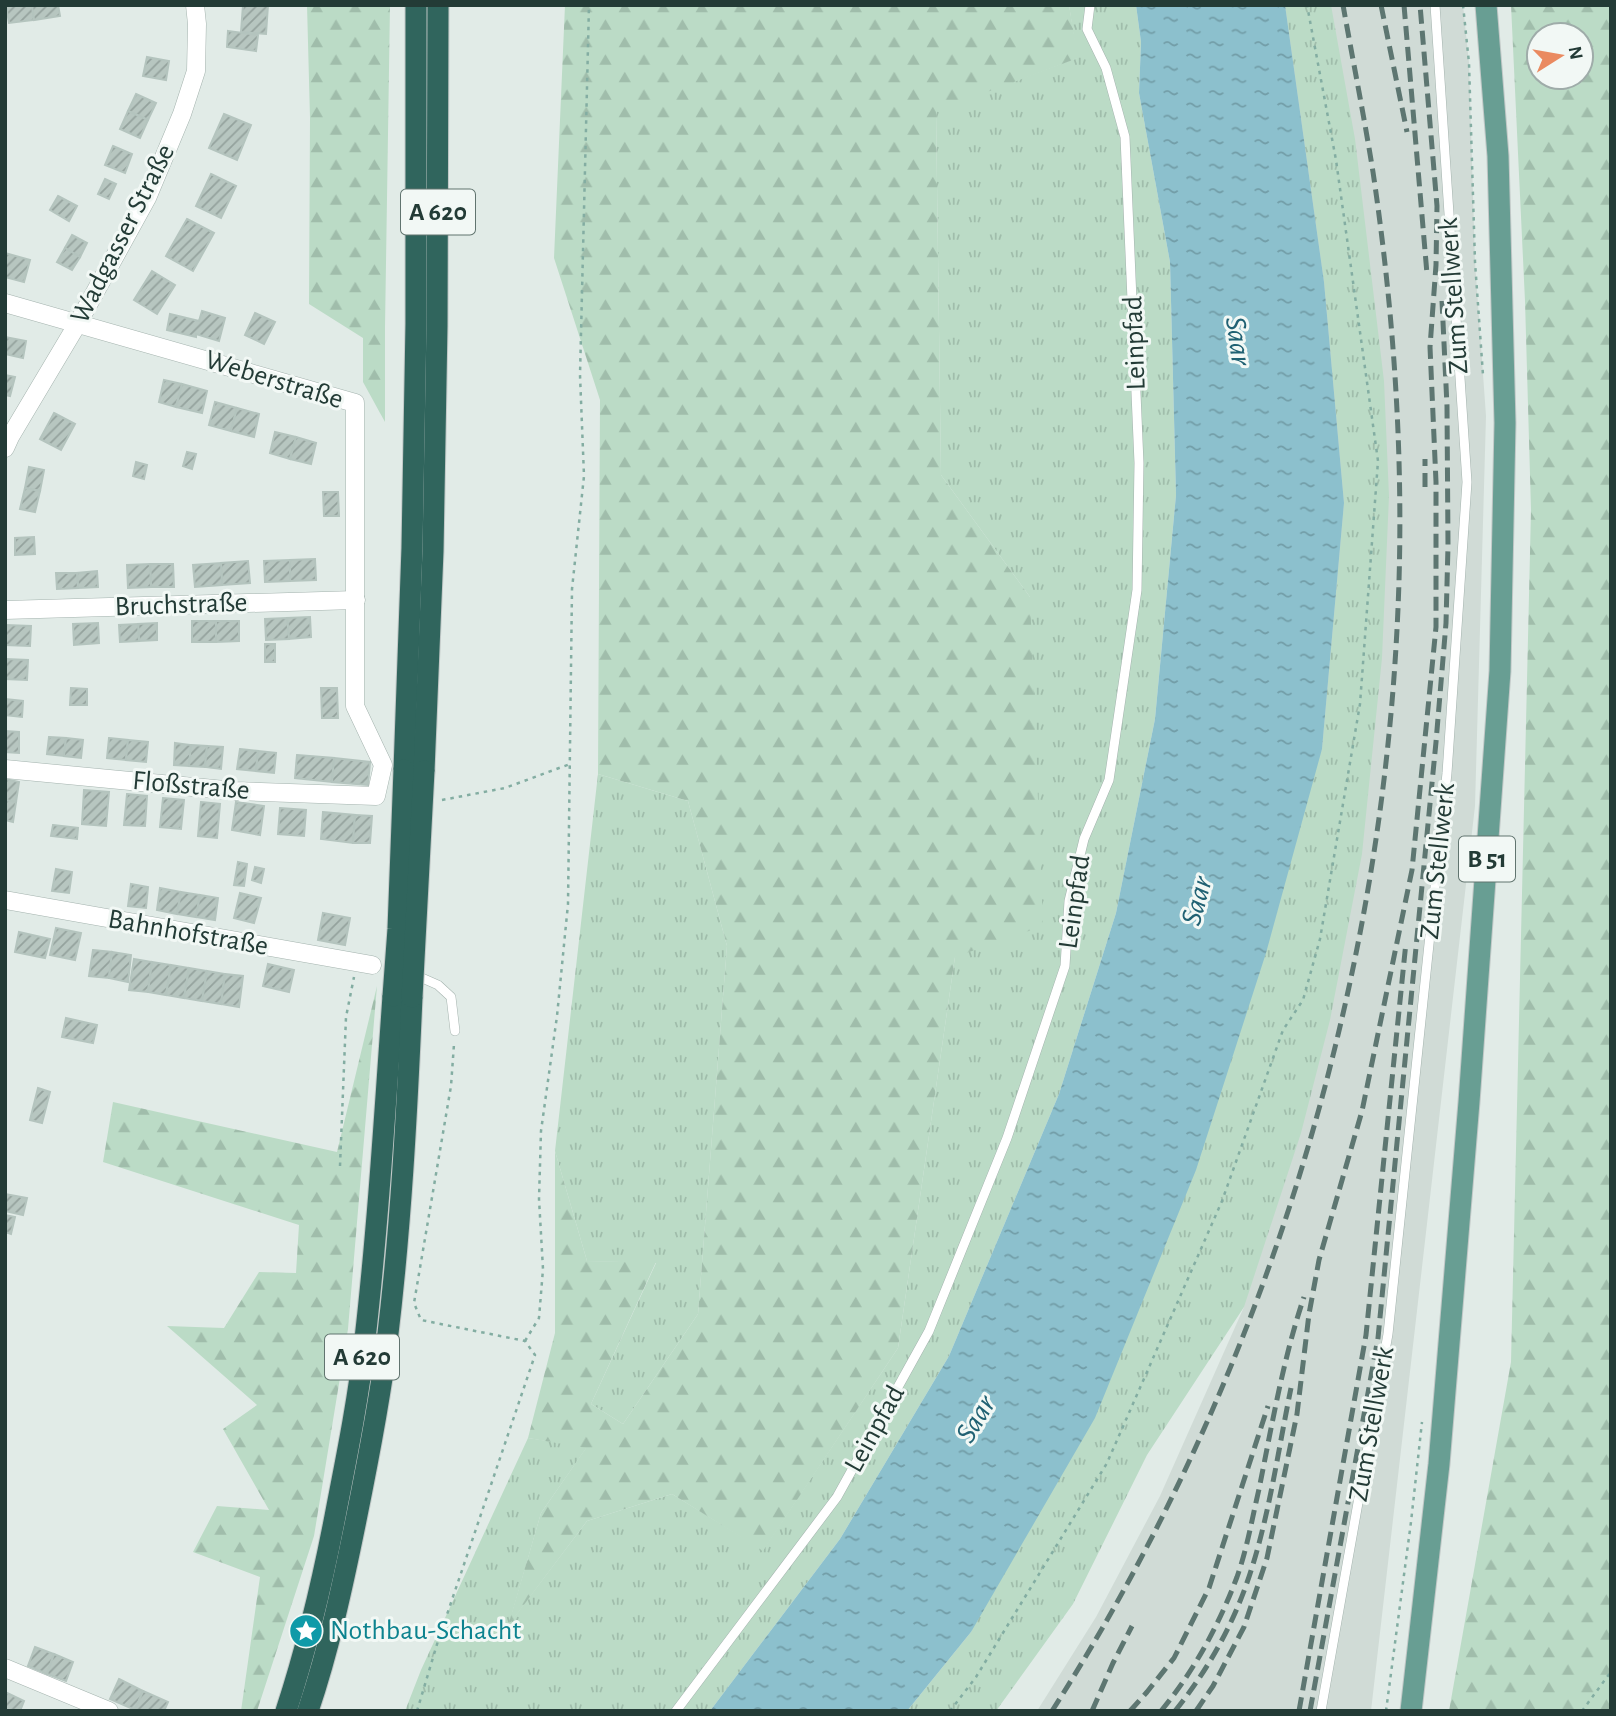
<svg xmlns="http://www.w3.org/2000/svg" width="1616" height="1716" viewBox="0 0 1616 1716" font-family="'Alegreya Sans',sans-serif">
<defs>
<pattern id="grass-tufts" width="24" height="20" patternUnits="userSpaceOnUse" patternTransform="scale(1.75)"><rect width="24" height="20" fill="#bbdbc6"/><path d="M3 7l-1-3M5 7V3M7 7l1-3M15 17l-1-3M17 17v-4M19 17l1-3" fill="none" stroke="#a0bdab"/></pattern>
<pattern id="forest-firs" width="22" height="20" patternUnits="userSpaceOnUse" patternTransform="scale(1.75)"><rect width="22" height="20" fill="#bbdbc6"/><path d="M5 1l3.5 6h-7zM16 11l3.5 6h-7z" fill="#a0bdab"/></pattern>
<pattern id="water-ripples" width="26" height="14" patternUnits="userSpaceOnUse" patternTransform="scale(1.75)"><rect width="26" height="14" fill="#8cc0cd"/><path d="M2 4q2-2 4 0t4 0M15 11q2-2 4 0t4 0" fill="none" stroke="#729da7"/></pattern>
<pattern id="building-hatch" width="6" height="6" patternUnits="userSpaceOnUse" patternTransform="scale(1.75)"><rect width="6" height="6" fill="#b7c6c0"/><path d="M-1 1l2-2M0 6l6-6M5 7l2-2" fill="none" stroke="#94a29d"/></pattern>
</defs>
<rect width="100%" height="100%" fill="#e1ebe7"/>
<path fill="#d0dbd6" d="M1283 5H1463L1469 63 1475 262 1486 416 1475 806 1371 1711H1037L1096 1617 1160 1496 1244 1307Z"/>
<g fill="url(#grass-tufts)">
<path d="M1069 5H1136L1141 42 1139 93 1170 262 1176 495 1155 719 1116 913 1059 1094 949 1356 840 1539 710 1711H405L421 1670 528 1438 587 1447 541 1513 509 1624 587 1521 672 1494 763 1550 898 1348 955 957 1030 597 941 475 936 110 1077 58Z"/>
<path d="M1285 5H1331L1355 139 1384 381 1389 496 1382 658 1362 854 1330 1020 1301 1133 1244 1307 1147 1455 1073 1604 996 1711H907L971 1632 1322 749 1344 503 1324 282Z"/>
<path d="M598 774 688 801 727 946 698 1314 623 1424 591 1404 656 1263 587 1261 555 1151Z"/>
</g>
<g fill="url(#forest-firs)" fill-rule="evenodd">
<path d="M307 5H390L385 328V422L363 382V338L309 304 310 118Z"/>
<path d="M565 5H1069L1078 58 936 111 941 475 1030 597 1043 926 955 957 898 1348 763 1551 672 1494 587 1521 508 1626 541 1513 586 1448 528 1438 555 1333V1151L587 1261 656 1262 591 1404 623 1424 698 1314 727 946 688 801 598 774 600 400 554 258Z"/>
<path d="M1511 5H1611V1711H1449L1511 1362 1531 510 1525 301ZM1539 35H1581V77H1539Z"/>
<path d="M377 986 348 1329 314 1536 257 1711H241L260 1577 193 1552 217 1506 269 1510 223 1429 257 1405 167 1326 224 1328 259 1272 296 1273 299 1225 103 1162 113 1102 337 1152Z"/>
</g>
<path fill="url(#water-ripples)" d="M1136 5H1285L1324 282 1344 503 1322 749 1266 953 1196 1170 1095 1418 971 1632 907 1711H710L840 1539 949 1356 1059 1094 1116 913 1155 719 1176 495 1170 262 1139 93 1141 42Z"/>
<g fill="url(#building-hatch)" stroke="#b4c4be" stroke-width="2">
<path d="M6 5H32L34 20 9 23Z"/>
<path d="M32 5H58L60 16 34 20Z"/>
<path d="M243 5H268L266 34 241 32Z"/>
<path d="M228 31 258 35 256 51 227 47Z"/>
<path d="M147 57 169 61 166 80 143 76Z"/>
<path d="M136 94 156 103 148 120 128 111Z"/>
<path d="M128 111 148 120 140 138 120 129Z"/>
<path d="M224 114 251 125 237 160 209 148Z"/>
<path d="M113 146 132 154 125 173 105 165Z"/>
<path d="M211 174 236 186 221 218 196 206Z"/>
<path d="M105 179 116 184 109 199 98 194Z"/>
<path d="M58 196 77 206 69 221 50 210Z"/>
<path d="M187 219 214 233 193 271 166 256Z"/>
<path d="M72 235 87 243 80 257 65 248Z"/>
<path d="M65 248 80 257 72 270 57 262Z"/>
<path d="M5 253 30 260 24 282 5 277Z"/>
<path d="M152 271 175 285 157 314 134 300Z"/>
<path d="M202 311 225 318 219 341 196 334V337L167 330 170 314 199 321Z"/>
<path d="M255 313 275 322 264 344 245 335Z"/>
<path d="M5 337 26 341 23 358 5 354Z"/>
<path d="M5 375 15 377 10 396 5 395Z"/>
<path d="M164 380 182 384 176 407 159 402Z"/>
<path d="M182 384 207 391 202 413 176 407Z"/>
<path d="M215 402 237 408 231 431 209 425Z"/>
<path d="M237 408 259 414 254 437 231 431Z"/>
<path d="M54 413 75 424 61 450 40 439Z"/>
<path d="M275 432 296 437 290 459 270 453Z"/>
<path d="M296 437 316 443 311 464 290 459Z"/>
<path d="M187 452 196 454 192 469 183 466Z"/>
<path d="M136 462 147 465 144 479 133 476Z"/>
<path d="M29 467 44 470 40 491 25 488Z"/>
<path d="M25 488 40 491 35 512 20 509Z"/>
<path d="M323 492H338L339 516H324Z"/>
<path d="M34 537 35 554 15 555V538Z"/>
<path d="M315 559 316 580 290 581V560Z"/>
<path d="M290 560V581L265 582 264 561Z"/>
<path d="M248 561 250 583 222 585 221 563Z"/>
<path d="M221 563 222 585 195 587 193 565Z"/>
<path d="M150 564H173L174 587H151Z"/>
<path d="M150 564 151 587 128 588 127 565Z"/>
<path d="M97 571 98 587 78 588 77 573Z"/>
<path d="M56 573H77L78 588 57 589Z"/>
<path d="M310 617 311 637 289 639 287 618Z"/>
<path d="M287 618 289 639 266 640 265 619Z"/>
<rect x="192" y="621" width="24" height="21"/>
<path d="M216 621H239V641L216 642Z"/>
<path d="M98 623 99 643 74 645 73 624Z"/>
<path d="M157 623V640L139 641 138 624Z"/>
<path d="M138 624 139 641 120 642 119 625Z"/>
<path d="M5 625 31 626 30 646 5 645Z"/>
<rect x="265" y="644" width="10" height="18"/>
<path d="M5 659 28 660 27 680 5 679Z"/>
<path d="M71 688 87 689V705H70Z"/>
<path d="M321 688H337L338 718H322Z"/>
<path d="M5 699 23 701 22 717 5 715Z"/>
<path d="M5 731 19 732V753L5 752Z"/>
<path d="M49 737 66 738 64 756 47 754Z"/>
<path d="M66 738 83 740 81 758 64 756Z"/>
<path d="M109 738 128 740 126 760 107 758Z"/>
<path d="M128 740 148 742 146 762 126 760Z"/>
<path d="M175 743 191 745 189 766 174 765Z"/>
<path d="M191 745 207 746 205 767 189 766Z"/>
<path d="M207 746 223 747 221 769 205 767Z"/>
<path d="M240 749 258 751 256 771 237 769Z"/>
<path d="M258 751 276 753 274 773 256 771Z"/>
<path d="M297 755 334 758 332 782 295 778Z"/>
<path d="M334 758 370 762 368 785 332 782Z"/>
<path d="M5 779 19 782 16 802 5 800Z"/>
<path d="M84 790 109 792 106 826 82 824Z"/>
<path d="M127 794 147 796 145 826 124 825Z"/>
<path d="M163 798 184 800 181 829 160 827Z"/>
<path d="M5 800 16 802 13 822 5 820Z"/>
<path d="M201 802 220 804 217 838 198 836Z"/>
<path d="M236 802 264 806 260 835 232 830Z"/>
<path d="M280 808 306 810 304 836 278 834Z"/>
<path d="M323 812 355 815 353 843 321 839Z"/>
<path d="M355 815 372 816 370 843H353Z"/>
<path d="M53 825 78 828 77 839 51 836Z"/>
<path d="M238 862 247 864 244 886 234 885Z"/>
<path d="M255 867 264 869 261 883 252 880Z"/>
<path d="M56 869 72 872 69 893 52 891Z"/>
<path d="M131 884 148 887 146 908 128 906Z"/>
<path d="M160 888 181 892 177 914 157 910Z"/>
<path d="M181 892 200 895 196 917 177 914Z"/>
<path d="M240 893 261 898 254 923 234 918Z"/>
<path d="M200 895 218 898 215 920 196 917Z"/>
<path d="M323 913 350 918 345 945 318 940Z"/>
<path d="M56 928 81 933 75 960 50 955Z"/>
<path d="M19 932 50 939 45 958 15 952Z"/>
<path d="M93 950 112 952 109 978 89 976Z"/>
<path d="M112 952 131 955 128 982 109 978Z"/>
<path d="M134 959 152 962 148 992 129 990Z"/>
<path d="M152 962 171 965 166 995 148 992Z"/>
<path d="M268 964 294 970 289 992 263 986Z"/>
<path d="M171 965 189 968 184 998 166 995Z"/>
<path d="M189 968 207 971 202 1001 184 998Z"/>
<path d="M207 971 225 974 221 1004 202 1001Z"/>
<path d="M225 974 243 976 239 1007 221 1004Z"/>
<path d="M66 1018 97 1025 93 1043 62 1037Z"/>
<path d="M38 1088 50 1092 42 1123 30 1120Z"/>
<path d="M5 1194 27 1198 23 1215 5 1211Z"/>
<path d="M5 1215 15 1217 11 1234 5 1232Z"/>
<path d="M35 1647 54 1654 47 1674 28 1666Z"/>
<path d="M54 1654 73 1662 66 1681 47 1674Z"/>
<path d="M119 1679 143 1691 135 1710 110 1699Z"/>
<path d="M143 1691 168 1702 164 1711 135 1710Z"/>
<path d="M5 1692 24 1701 20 1711H5Z"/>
</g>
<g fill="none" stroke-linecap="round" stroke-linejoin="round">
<g stroke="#a4b3ae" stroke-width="10">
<g id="service">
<path d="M413 974 438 985 451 997 455 1031"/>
<path d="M676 1711 837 1497 929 1331 1007 1138 1065 966 1069 901 1084 839 1109 780 1137 590 1139 463 1125 137 1106 68 1087 29 1090 5"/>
<path d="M1321 1711 1388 1334 1447 773 1467 482 1435 5"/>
</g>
</g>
<g stroke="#a4b3ae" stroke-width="19">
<g id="minor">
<path d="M5 303 355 403V706L383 765 376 796 235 791 5 769"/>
<path d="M5 448 10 437 78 323 147 198 182 114 196 71 197 24 195 5"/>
<path d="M5 610 356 600"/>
<path d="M5 900 372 965"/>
<path d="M5 1668 109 1711"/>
</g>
</g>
<g stroke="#c1c8c7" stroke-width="23">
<path id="primary" d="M1411 1711 1439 1464 1469 1102 1500 671 1505 423 1498 156 1486 5"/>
</g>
<g stroke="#c1c8c7" stroke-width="23">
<g id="motorway">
<path d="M404 770 412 548 416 324V5"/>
<path d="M424 771 433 551 437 325 438 5"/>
<path d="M286 1711C308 1644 324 1575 337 1506 348 1450 359 1394 365 1339 378 1225 385 1110 393 996"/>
<path d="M308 1711C329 1649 343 1584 356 1520 368 1461 380 1401 387 1342 401 1227 407 1112 412 997"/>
</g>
</g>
<g stroke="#83ada2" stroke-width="2.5" stroke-dasharray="3.5 5" stroke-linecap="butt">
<path d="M1463 5 1469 63 1475 262 1483 375"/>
<path d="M442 800 505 788 570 764"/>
<path d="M340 1166 346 1017 354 977"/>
<path d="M525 1341 539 1318 543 1269 539 1199 541 1131 557 1016 568 904 572 589 584 476 580 375 589 5"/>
<path d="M417 1711 438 1641 535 1355 525 1341 421 1320 414 1303 451 1086 454 1044"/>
<path d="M950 1711 976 1677 1107 1463 1222 1201 1283 1030 1303 1000 1320 939 1360 704 1378 461 1336 160 1307 5"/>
<path d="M1386 1711 1411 1522 1422 1422"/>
<path d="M1582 1711 1610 1673 1611 1664"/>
</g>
<use href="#service" stroke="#fff" stroke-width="9"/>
<use href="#minor" stroke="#fff" stroke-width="18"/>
<use href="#primary" stroke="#689e93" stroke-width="21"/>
<use href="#motorway" stroke="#30655d" stroke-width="21"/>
<g stroke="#5d7671" stroke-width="5" stroke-dasharray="14 7" stroke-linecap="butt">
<path d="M1381 5 1407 132"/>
<path d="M1404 5 1427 274"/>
<path d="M1425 487V459"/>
<path d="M1052 1711C1266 1376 1387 979 1399 581 1403 445 1393 307 1373 172 1364 116 1353 61 1343 5"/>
<path d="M1092 1711 1113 1663 1132 1626"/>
<path d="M1130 1711 1147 1692 1174 1658 1209 1588 1268 1406"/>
<path d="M1161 1711C1194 1671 1219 1625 1237 1577 1247 1549 1252 1519 1259 1489 1272 1425 1283 1359 1304 1297"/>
<path d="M1175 1711C1204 1675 1228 1634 1244 1591 1268 1526 1277 1456 1291 1388"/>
<path d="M1196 1711 1213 1686 1244 1627 1267 1558 1297 1414 1309 1314 1319 1260 1362 1111 1412 870 1436 627V482L1430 347 1436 265 1437 206 1420 5"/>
<path d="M1299 1711 1366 1335 1406 942"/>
<path d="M1310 1711 1378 1338 1436 742 1446 623 1448 546 1447 406 1442 301"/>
</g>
<g stroke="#c1c8c7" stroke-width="23" stroke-linecap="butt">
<g id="motorway-bridge">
<path d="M393 996 398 929 404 770"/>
<path d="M412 997 424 771"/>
</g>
</g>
<use href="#motorway-bridge" stroke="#30655d" stroke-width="21"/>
</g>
<defs>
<g id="sight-disc" transform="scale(1.75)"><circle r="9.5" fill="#0f9aa8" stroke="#f2f8f5"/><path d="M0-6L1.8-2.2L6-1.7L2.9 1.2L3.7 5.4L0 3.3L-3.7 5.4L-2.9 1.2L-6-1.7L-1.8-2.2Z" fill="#fff"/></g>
</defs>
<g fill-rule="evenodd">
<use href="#sight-disc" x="306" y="1631"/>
</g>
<g text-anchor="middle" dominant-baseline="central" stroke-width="6" stroke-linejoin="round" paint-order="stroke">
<g fill="#f2f8f5" stroke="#61746f" stroke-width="2">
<rect x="401" y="189.5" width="74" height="45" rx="5"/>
<rect x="1459" y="836.5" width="56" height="45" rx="5"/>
<rect x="325" y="1334.5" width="74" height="45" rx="5"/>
</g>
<g font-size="26" font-weight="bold" fill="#233b36">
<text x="438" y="212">A 620</text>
<text x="1487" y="859">B 51</text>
<text x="362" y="1357">A 620</text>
</g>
<g font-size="28" fill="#233b36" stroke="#f2f8f5">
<text transform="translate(123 234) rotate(-63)">Wadgasser Straße</text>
<text transform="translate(1454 296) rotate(-94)">Zum Stellwerk</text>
<text transform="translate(1135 343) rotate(-92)">Leinpfad</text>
<text transform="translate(274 380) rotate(17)">Weberstraße</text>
<text transform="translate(181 605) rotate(-2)">Bruchstraße</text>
<text transform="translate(191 786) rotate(5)">Floßstraße</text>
<text transform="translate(1438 861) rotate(-84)">Zum Stellwerk</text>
<text transform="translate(1075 902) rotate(-82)">Leinpfad</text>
<text transform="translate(188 933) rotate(10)">Bahnhofstraße</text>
<text transform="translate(1372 1424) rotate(-80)">Zum Stellwerk</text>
<text transform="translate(875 1429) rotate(-61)">Leinpfad</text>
</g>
<g font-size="28" fill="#0d838f" stroke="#f2f8f5" text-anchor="start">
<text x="330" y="1631">Nothbau-Schacht</text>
</g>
<g font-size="30" font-style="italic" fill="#206173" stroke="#f2f8f5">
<text transform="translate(1238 341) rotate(82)">Saar</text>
<text transform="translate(1197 901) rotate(-75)">Saar</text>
<text transform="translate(976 1419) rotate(-59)">Saar</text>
</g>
</g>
<rect width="1616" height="1716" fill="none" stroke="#233b36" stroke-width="14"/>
<g transform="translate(1560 56) rotate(79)"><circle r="33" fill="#f2f8f5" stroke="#9faca9" stroke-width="2"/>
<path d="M0-5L12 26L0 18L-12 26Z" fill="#ea8a60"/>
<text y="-10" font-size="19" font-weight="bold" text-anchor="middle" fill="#233b36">N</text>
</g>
</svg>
